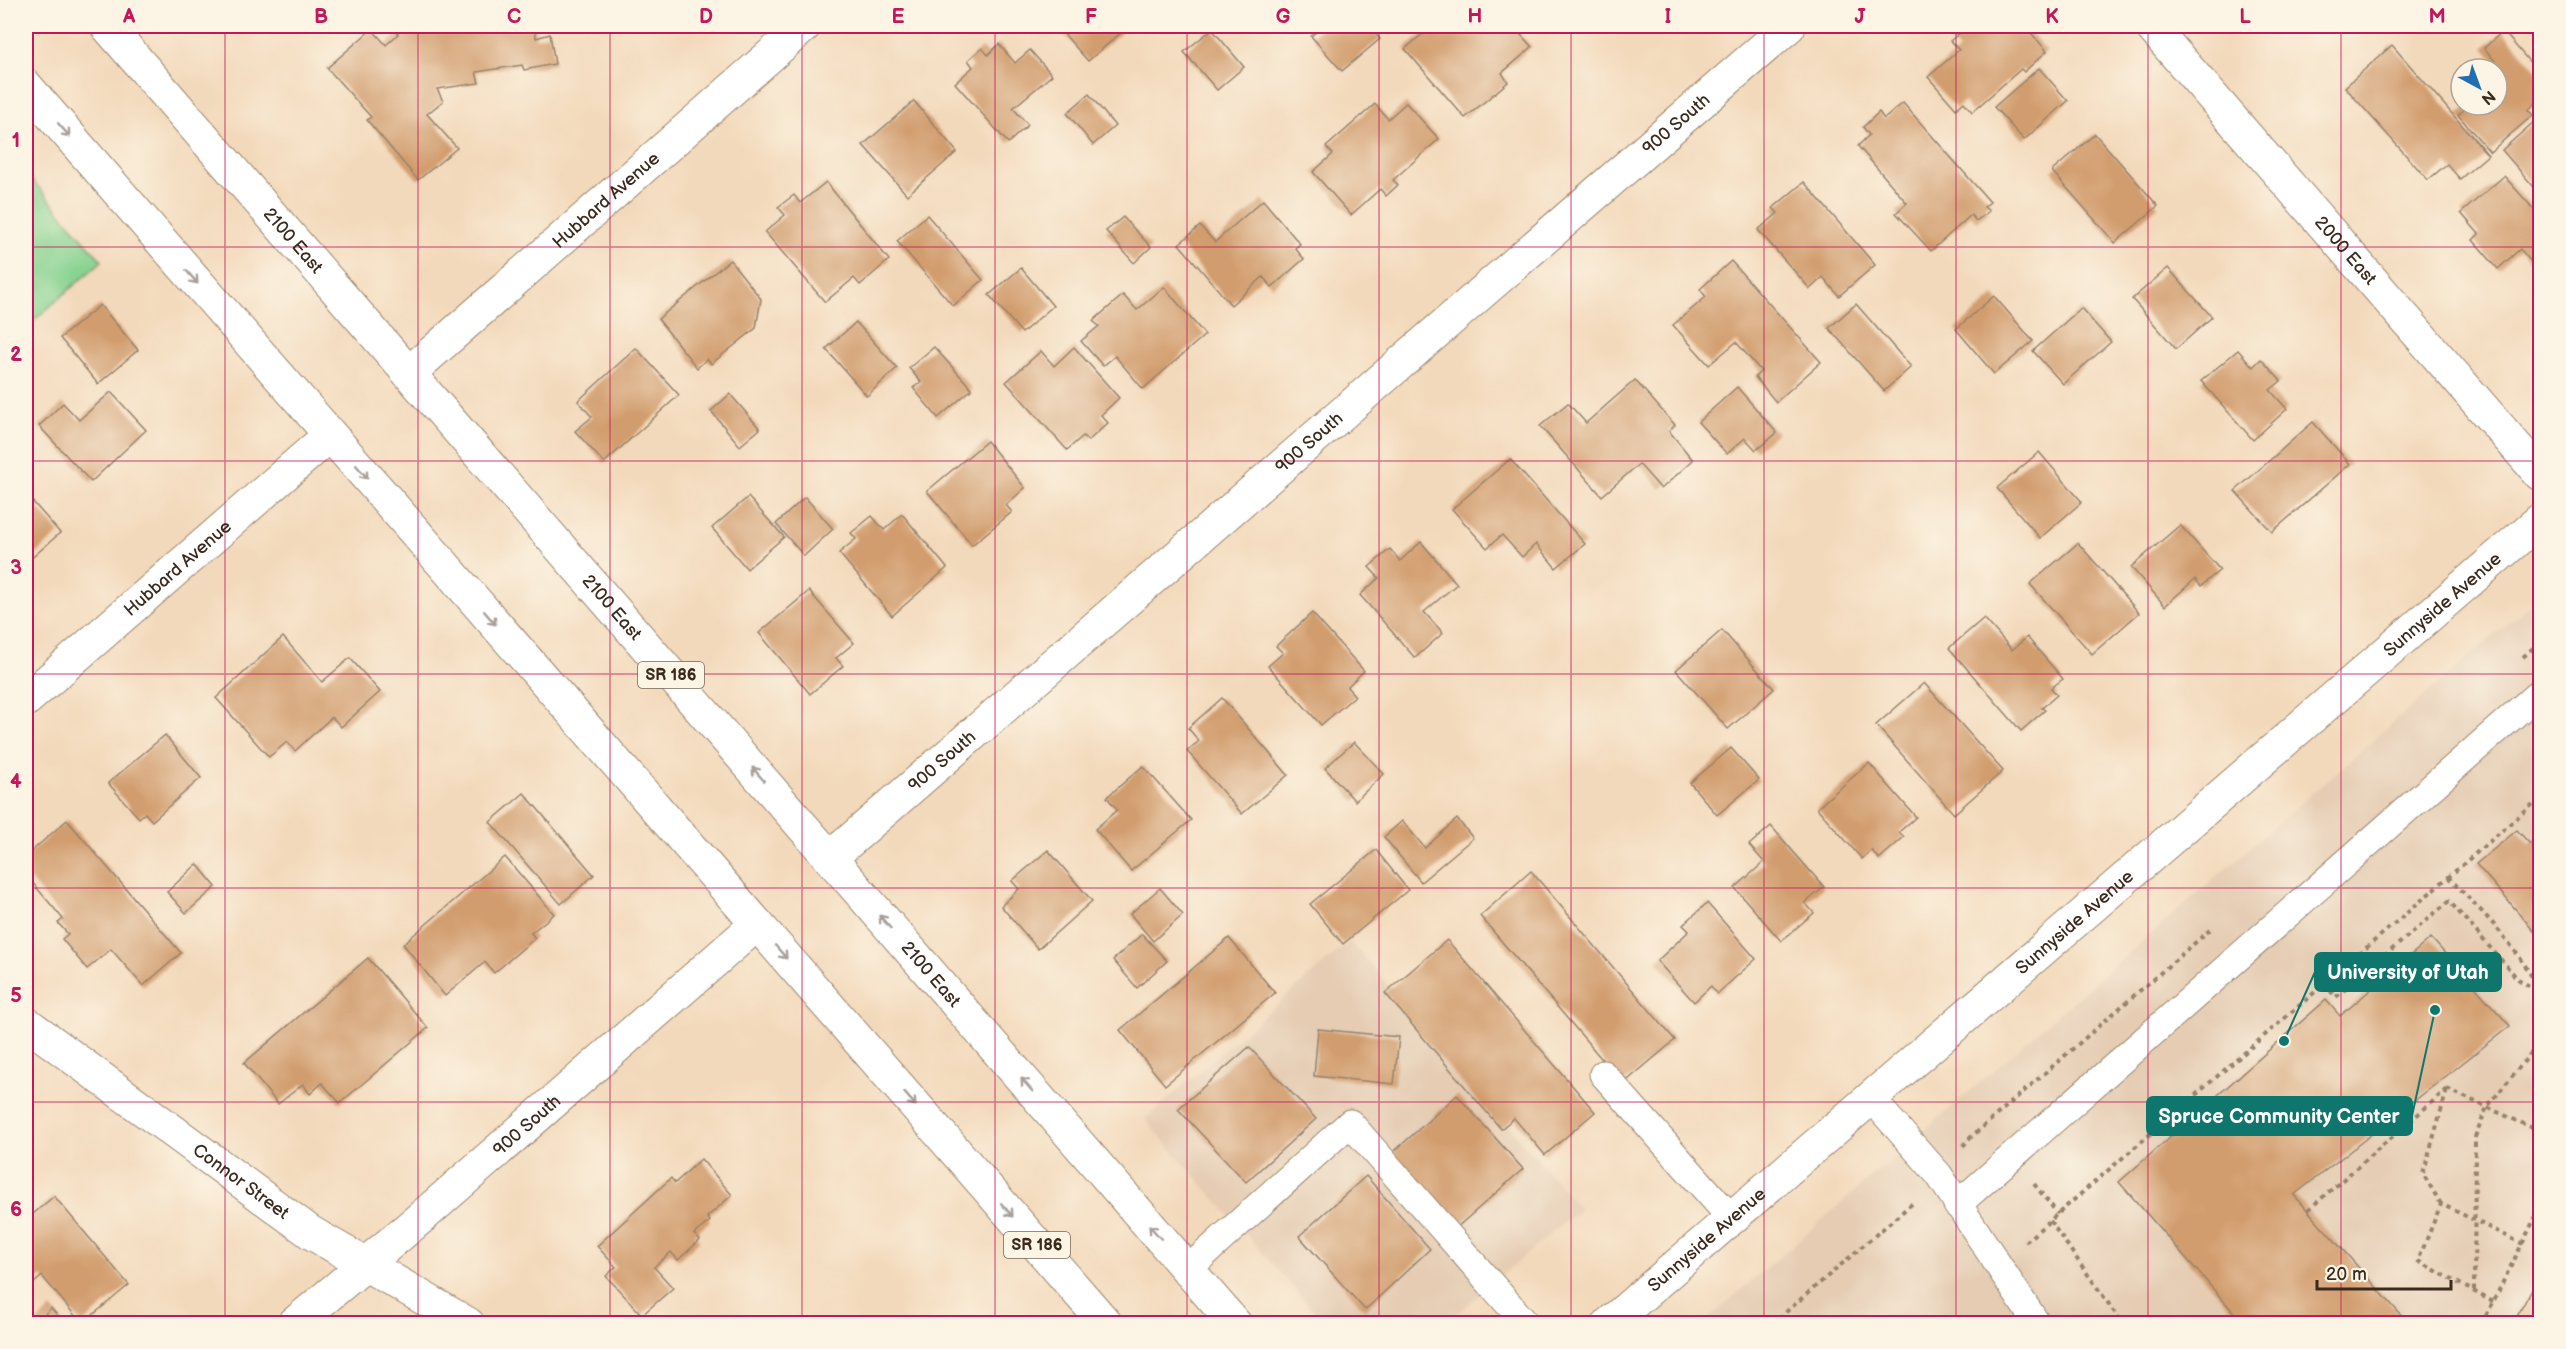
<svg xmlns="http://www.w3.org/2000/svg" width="2566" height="1349" viewBox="0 0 2566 1349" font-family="'Balsamiq Sans',sans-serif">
<rect width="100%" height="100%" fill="#fcf5e5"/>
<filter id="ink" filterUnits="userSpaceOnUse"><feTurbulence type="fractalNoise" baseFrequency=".0167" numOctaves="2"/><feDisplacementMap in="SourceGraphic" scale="12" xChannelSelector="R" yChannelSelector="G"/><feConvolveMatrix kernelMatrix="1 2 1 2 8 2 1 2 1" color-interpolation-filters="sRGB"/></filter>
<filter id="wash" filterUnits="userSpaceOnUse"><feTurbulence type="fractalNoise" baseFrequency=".008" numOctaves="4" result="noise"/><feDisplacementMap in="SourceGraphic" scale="24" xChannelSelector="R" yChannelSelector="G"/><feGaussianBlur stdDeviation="1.35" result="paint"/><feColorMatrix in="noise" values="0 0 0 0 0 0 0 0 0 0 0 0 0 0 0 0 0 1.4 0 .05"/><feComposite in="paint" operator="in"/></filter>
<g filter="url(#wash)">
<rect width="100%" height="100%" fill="#f3d9bb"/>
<g fill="#e5ccb3">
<path d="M2540 595V1323L1702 1324 2353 758Z"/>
<path d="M1350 941 1580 1209 1446 1323H1324L1145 1119Z"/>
</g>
<path fill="#88d391" stroke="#627e58" stroke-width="1.5" d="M26 173 102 261 26 327Z"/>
<g id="blocks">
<g fill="#d29d6e">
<path d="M391 26H535L536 38 550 34 555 64 524 70 522 65 476 72 479 83 437 89 443 101 427 114 457 148 418 180 367 120 371 117 327 68 372 29 386 45 398 34Z"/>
<path d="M1057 26H1129L1088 61Z"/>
<path d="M1324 26H1368L1380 39 1342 71 1311 36Z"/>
<path d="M1432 26H1513L1532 47 1502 73 1508 82 1465 118 1405 49Z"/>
<path d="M1968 26 1981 28 1983 26H2025L2047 51 2024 72 2021 69 1972 112 1964 102 1956 109 1928 77 1959 50 1950 41Z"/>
<path d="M1212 29 1244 67 1217 90 1184 52Z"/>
<path d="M2503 31 2540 74V99L2528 110 2533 115 2490 152 2458 115 2469 105H2497V69H2486L2495 61 2484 48Z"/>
<path d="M999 44 1015 63 1030 50 1052 75 1013 108 1028 125 1008 143 955 83 973 67 968 60 982 48 988 55Z"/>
<path d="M2392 45 2488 155 2460 179 2447 164 2428 180 2345 87Z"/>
<path d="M2039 68 2068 101 2024 140 1994 107Z"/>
<path d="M1089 94 1115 126 1093 145 1067 113Z"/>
<path d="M914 101 957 152 907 195 863 145Z"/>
<path d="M1406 103 1439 139 1393 180 1398 185 1386 196 1380 189 1351 215 1313 172 1333 154 1326 147 1375 104 1388 119Z"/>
<path d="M1903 103 1990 202 1984 207 1989 211 1976 221 1971 215 1931 251 1896 213 1907 203 1858 146 1869 135 1863 127 1879 112 1884 119Z"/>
<path d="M2536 120 2540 125V194L2502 150Z"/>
<path d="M2095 134 2158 206 2115 243 2052 171Z"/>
<path d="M2504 176 2538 214 2540 212V272L2520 249 2498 269 2473 240 2479 234 2461 213Z"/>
<path d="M826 182 889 260 860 285 854 278 825 302 765 232 785 215 778 207 794 195 800 203Z"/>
<path d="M1804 182 1875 265 1839 296 1823 277 1810 289 1758 230 1778 213 1773 208Z"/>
<path d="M1263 200 1300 244 1295 248 1304 259 1272 287 1263 277 1231 305 1179 244 1200 226 1215 242Z"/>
<path d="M927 215 983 280 953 306 897 241Z"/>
<path d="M1123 217 1151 247 1134 263 1106 231Z"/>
<path d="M730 260 761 299 756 328 711 364 707 359 697 368 658 319Z"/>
<path d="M1731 261 1821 362 1776 402 1755 377 1761 371 1736 342 1709 365 1673 325 1706 297 1700 289Z"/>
<path d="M1021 268 1053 306 1022 333 989 295Z"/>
<path d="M2168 268 2212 317 2176 349 2132 299Z"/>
<path d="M1164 287 1205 335 1143 389 1115 356 1103 366 1081 341 1099 326 1093 321 1123 295 1137 310Z"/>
<path d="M1994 296 2033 341 1994 374 1956 329Z"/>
<path d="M1856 304 1911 367 1884 391 1829 328Z"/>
<path d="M100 305 138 350 98 384 60 338Z"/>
<path d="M2081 308 2111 342 2063 384 2033 351Z"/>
<path d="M856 322 897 368 867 396 826 349Z"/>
<path d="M934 347 972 389 938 418 913 388 921 382 909 368Z"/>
<path d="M1074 347 1119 398 1101 415 1108 423 1088 441 1083 436 1067 450 1006 382 1041 351 1054 366Z"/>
<path d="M636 348 679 395 604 463 575 431 592 417 578 401Z"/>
<path d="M2238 350 2253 367 2261 359 2281 381 2270 390 2287 409 2253 440 2201 381Z"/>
<path d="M1635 380 1675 425 1669 431 1693 460 1661 489 1639 464 1602 496 1540 426 1568 403 1586 423Z"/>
<path d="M1737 387 1777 433 1756 450 1745 438 1727 454 1698 422Z"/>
<path d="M111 392 146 430 91 482 39 426 63 403 79 420Z"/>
<path d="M730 394 760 429 740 446 711 411Z"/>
<path d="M2313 422 2350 464 2272 532 2235 491Z"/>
<path d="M987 441 1025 488 1006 505 1012 512 972 545 927 491Z"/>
<path d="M2039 452 2082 502 2040 538 1997 488Z"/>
<path d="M1510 459 1585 544 1556 568 1536 544 1522 557 1502 535 1487 548 1452 509Z"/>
<path d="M26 494 60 533 26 563Z"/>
<path d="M748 497 784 537 747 569 712 528Z"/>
<path d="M805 497 833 529 804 556 776 524Z"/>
<path d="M902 514 947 568 892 616 839 553 856 539 851 533 872 516 884 530Z"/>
<path d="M2180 525 2220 570 2201 586 2195 579 2165 606 2131 567Z"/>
<path d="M1421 542 1457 584 1424 612 1443 633 1415 658 1360 595 1379 578 1369 567 1390 549 1400 561Z"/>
<path d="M2078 543 2139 613 2092 654 2030 584Z"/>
<path d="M809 591 854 643 836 658 843 666 810 694 759 633Z"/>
<path d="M1312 613 1364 671 1347 687 1355 696 1321 725 1268 666 1283 653 1276 646Z"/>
<path d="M1984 618 2012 650 2027 637 2063 679 2051 688 2057 695 2042 708 2045 710 2021 731 1949 648Z"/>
<path d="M1722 630 1774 689 1728 729 1676 670Z"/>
<path d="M283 637 322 682 350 658 380 692 341 727 332 717 295 751 287 742 269 757 216 698Z"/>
<path d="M1924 683 2003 771 1954 814 1876 725Z"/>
<path d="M1222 698 1288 775 1242 814 1187 751 1199 741 1188 728Z"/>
<path d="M165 735 201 778 152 821 145 813 139 818 108 783Z"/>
<path d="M1354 742 1384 774 1355 801 1325 768Z"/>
<path d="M1731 748 1759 780 1717 815 1690 783Z"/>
<path d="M1869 763 1916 817 1899 832 1904 837 1879 859 1871 850 1862 859 1817 808Z"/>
<path d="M1143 766 1191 820 1131 871 1095 829 1117 810 1107 797Z"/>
<path d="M524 793 594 875 561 904 490 822Z"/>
<path d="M1457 819 1473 838 1421 882 1384 837 1402 821 1425 848Z"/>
<path d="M67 820 181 953 143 986 111 949 87 969 62 939 68 934 58 923 63 919 26 875V856Z"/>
<path d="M1771 826 1824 887 1805 903 1814 913 1781 941 1735 888 1764 862 1749 845Z"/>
<path d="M2517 830 2530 844 2540 835V937L2476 864Z"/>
<path d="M1048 850 1092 901 1038 949 1001 906 1019 889 1012 881Z"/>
<path d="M1376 850 1408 890 1343 944 1310 904Z"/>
<path d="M505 857 554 914 531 933 535 938 494 973 485 962 445 996 403 944Z"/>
<path d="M197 864 216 887 186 913 167 892Z"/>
<path d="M1531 871 1675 1040 1623 1084 1480 916Z"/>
<path d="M1160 888 1183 915 1153 941 1130 914Z"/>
<path d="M1707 903 1756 959 1717 994 1711 986 1694 1002 1657 961 1689 931 1683 925Z"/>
<path d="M1142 934 1167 961 1137 988 1113 960Z"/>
<path d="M1229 938 1275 993 1165 1085 1120 1030Z"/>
<path d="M2431 938 2510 1026 2294 1195 2409 1324H2244L2119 1182 2326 1000 2340 1016Z"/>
<path d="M1447 940 1595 1112 1545 1155 1514 1118 1501 1129 1385 993Z"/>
<path d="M368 958 428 1028 340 1103 322 1083 310 1094 303 1084 278 1104 244 1063Z"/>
<path d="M1318 1029 1399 1037 1394 1084 1314 1076Z"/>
<path d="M1249 1047 1316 1119 1246 1182 1178 1109Z"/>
<path d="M1457 1095 1523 1169 1455 1229 1389 1156Z"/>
<path d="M701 1159 732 1195 707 1217 710 1221 694 1234 700 1240 678 1260 671 1252 654 1267 673 1288 642 1315 606 1276 616 1267 597 1246 671 1178 675 1183Z"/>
<path d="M1366 1176 1430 1249 1365 1310 1299 1236Z"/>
<path d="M54 1196 129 1285 82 1324 42 1276 26 1290V1220Z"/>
<path d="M2540 1274V1324H2513Z"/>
<path d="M51 1308 65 1324H35Z"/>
</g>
</g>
</g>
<g filter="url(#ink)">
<use href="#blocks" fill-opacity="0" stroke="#97826c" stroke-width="1.5"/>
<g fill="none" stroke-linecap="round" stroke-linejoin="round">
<g stroke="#97826c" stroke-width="29">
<g id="lane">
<path d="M1603 1074 1731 1218"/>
<path d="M1870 1097 1939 1175 2037 1324"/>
<path d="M1957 1205 2540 692"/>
<path d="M1188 1269 1350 1123 1526 1324"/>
</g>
</g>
<g stroke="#97826c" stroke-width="35">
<g id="street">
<path id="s1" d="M2151 26 2540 474"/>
<path id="s2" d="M409 373 804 26"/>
<path id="s3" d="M26 700 330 435"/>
<path id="s4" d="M830 858 1789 26"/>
<path id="s5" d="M26 1023 310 1232 468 1324"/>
<path id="s6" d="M294 1324 424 1215 757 924"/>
</g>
</g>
<g stroke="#97826c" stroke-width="35">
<g id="secondary">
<path id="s7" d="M1609 1324 2540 520"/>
</g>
</g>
<g stroke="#97826c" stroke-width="35">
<g id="primary">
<path id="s8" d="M107 26 1235 1324"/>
<path d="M26 86 1106 1324"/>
</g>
</g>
<g stroke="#97826c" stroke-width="4" stroke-dasharray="4.5 4.5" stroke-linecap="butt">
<path d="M2523 657 2540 642"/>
<path d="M2448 877C2483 912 2519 948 2540 992"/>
<path d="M2324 984 2336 997 2449 901 2518 979 2540 993"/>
<path d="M2447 1089 2535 1129"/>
<path d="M2540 1118 2535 1129 2540 1132"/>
<path d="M1963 1146 1970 1138 2212 928"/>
<path d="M2034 1184 2058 1214"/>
<path d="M2441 1204 2423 1174 2447 1090"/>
<path d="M2308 1210 2447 1089"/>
<path d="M2050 1221 2123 1324"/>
<path d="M2025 1242 2540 798"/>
<path d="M2474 1291 2475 1138 2487 1107 2540 1042"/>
<path d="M2493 1302 2418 1261 2441 1204 2523 1244"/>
<path d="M1772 1324 1914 1202"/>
<path d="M2482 1324 2540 1208"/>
</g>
<use href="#lane" stroke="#fff" stroke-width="27"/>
<use href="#street" stroke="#fff" stroke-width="33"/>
<use href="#secondary" stroke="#fff" stroke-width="33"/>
<use href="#primary" stroke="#fff" stroke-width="33"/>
</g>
<defs><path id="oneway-shaft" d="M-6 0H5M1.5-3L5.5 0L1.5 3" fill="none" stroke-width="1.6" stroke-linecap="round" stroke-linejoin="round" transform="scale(1.5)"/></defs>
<g stroke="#a79f9a">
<use href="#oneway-shaft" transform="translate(64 130) rotate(49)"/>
<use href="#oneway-shaft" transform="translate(192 277) rotate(49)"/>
<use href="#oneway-shaft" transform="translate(362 472) rotate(49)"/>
<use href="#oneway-shaft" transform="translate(490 618) rotate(49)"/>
<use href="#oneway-shaft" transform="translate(758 774) rotate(-131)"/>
<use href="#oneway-shaft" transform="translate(885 922) rotate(-131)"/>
<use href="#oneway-shaft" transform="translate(781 952) rotate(49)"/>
<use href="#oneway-shaft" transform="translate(1027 1085) rotate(-131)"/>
<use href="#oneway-shaft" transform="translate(910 1099) rotate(49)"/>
<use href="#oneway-shaft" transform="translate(1007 1210) rotate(49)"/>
<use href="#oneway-shaft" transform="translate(1155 1232) rotate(-131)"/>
</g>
</g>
<path fill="none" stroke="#c2185b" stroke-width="1.5" stroke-opacity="0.55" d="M225 26V1324M418 26V1324M610 26V1324M802 26V1324M995 26V1324M1187 26V1324M1379 26V1324M1571 26V1324M1764 26V1324M1956 26V1324M2148 26V1324M2341 26V1324M26 247H2540M26 461H2540M26 674H2540M26 888H2540M26 1102H2540"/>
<g text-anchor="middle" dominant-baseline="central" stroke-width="4.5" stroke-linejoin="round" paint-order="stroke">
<g fill="#fcf5e5" stroke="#75675a" stroke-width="1.5">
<rect x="638" y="662" width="66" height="26" rx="4.5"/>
<rect x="1004" y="1232" width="66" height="26" rx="4.5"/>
</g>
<g font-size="16" font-weight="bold" fill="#3b2a1e">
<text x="671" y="675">SR 186</text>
<text x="1037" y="1245">SR 186</text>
</g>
<g font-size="18" fill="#3b2a1e" stroke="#fcf5e5">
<text stroke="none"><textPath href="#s4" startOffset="1120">900 South</textPath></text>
<text stroke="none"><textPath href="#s2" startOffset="262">Hubbard Avenue</textPath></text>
<text stroke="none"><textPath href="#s8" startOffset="284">2100 East</textPath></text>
<text stroke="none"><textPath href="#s1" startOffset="297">2000 East</textPath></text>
<text stroke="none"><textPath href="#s4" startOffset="634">900 South</textPath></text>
<text stroke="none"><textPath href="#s3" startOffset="201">Hubbard Avenue</textPath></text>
<text stroke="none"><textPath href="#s7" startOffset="1101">Sunnyside Avenue</textPath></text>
<text stroke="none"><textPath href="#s8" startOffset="770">2100 East</textPath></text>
<text stroke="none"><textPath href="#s4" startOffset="148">900 South</textPath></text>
<text stroke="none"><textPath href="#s7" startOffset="615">Sunnyside Avenue</textPath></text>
<text stroke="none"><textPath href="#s8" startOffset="1256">2100 East</textPath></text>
<text stroke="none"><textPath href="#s6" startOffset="306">900 South</textPath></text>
<text stroke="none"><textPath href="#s5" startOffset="267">Connor Street</textPath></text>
<text stroke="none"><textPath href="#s7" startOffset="129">Sunnyside Avenue</textPath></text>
</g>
</g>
<path fill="none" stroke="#0f766e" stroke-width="2" d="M2284 1041L2315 972M2435 1010L2412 1116"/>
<g fill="#0f766e" stroke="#fcf5e5" stroke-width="2">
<circle cx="2284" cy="1041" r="6"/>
<circle cx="2435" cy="1010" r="6"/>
</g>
<g fill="#0f766e" stroke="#0f766e" stroke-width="2">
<rect x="2315" y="953" width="186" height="38" rx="6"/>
<rect x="2147" y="1097" width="265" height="38" rx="6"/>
</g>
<g font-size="20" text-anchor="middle" font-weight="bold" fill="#fff">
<text x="2408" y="979">University of Utah</text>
<text x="2279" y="1123">Spruce Community Center</text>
</g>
<rect width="2566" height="1349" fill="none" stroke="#fcf5e5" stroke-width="66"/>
<g transform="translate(2479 87) rotate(139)"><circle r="28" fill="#fcf5e5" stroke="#afa495" stroke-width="1.5"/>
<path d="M0-4.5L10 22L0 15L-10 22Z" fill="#1f6fb2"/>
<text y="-9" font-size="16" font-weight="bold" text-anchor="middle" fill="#3b2a1e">N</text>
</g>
<path d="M2317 1280v9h134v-9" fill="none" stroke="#3b2a1e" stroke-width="3"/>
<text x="2326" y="1280" font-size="18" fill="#3b2a1e" stroke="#fcf5e5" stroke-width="4.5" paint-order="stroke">20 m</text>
<rect x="33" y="33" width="2500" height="1283" fill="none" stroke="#c2185b" stroke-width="2"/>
<g font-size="20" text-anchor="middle" font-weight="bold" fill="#c2185b">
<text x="129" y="23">A</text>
<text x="321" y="23">B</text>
<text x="514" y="23">C</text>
<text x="706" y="23">D</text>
<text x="898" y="23">E</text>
<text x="1091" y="23">F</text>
<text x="1283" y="23">G</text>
<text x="1475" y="23">H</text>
<text x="1668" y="23">I</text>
<text x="1860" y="23">J</text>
<text x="2052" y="23">K</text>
<text x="2245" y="23">L</text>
<text x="2437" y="23">M</text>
<text x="16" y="147">1</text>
<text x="16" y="361">2</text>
<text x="16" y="574">3</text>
<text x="16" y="788">4</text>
<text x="16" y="1002">5</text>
<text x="16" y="1216">6</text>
</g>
</svg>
